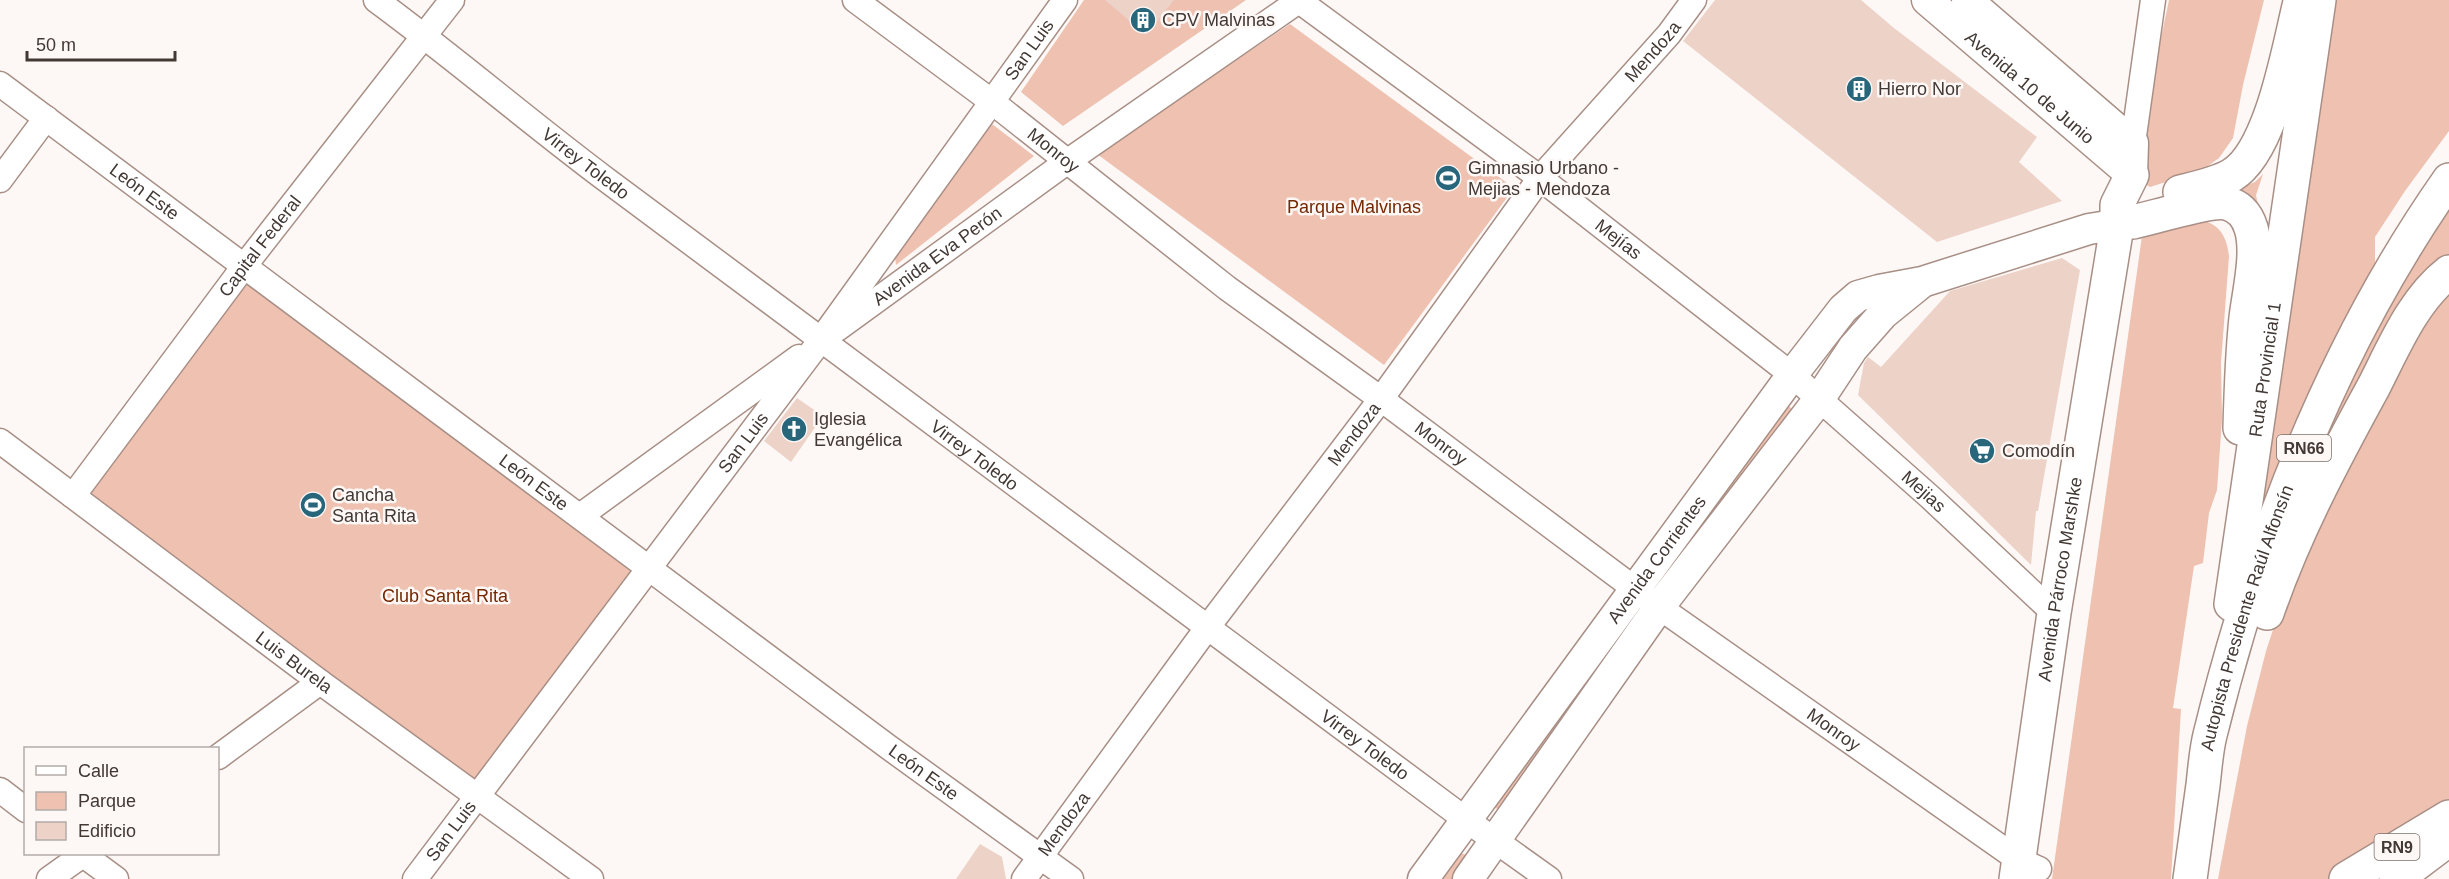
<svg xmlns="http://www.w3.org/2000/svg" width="2449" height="879" viewBox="0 0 2449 879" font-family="Helvetica,sans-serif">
<rect width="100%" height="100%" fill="#fdf8f6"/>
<g fill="#eec1b0">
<path d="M1084 0H1246L1063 126 1021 92Z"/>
<path d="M2169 0H2264L2243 85 2233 138 2219 158 2201 171 2150 187 2142 182 2149 95Z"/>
<path d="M2333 0H2449V131L2405 191 2375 237V272L2264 514 2260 496Z"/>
<path d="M1290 24 1514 188 1384 365 1097 154Z"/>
<path d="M988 121 1034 156 896 265 895 257Z"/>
<path d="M2263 174 2256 195 2259 210 2236 189 2255 182Z"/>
<path d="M2449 202V256L2436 264 2310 481 2342 391 2377 323Z"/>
<path d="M2205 221C2222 227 2227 239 2229 256L2221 363 2222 419 2217 490 2209 513 2203 563 2194 566 2173 708 2181 709 2171 879H2052L2142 236Z"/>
<path d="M240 275 635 570 475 785 87 493Z"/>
<path d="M2449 293V802L2333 879H2218L2247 726 2266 651 2288 584 2424 319Z"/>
<path d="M1787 405 1791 408V412L1663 579 1661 577Z"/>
<path d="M1614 642 1611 655 1500 809 1494 808 1493 806Z"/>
<path d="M1460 853 1467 855 1453 879H1441Z"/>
</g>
<g fill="#edd2c8">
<path d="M1105 0H1174L1146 35Z"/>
<path d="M1715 0H1861L1894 28 2037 137 2019 162 2062 201 1937 242 1683 41Z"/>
<path d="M2062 258 2080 270 2038 511H2036L2031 565 1858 395 1864 363 1868 357 1881 367 1950 291Z"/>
<path d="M797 398 823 416 791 462 764 441Z"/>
<path d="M980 844 1002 857 1006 879H956Z"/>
</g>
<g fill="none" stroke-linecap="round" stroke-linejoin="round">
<g stroke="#a88f86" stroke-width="27">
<g id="minor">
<path id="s1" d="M376 0C455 58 529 122 608 181 893 396 1179 608 1465 819L1549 879"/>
<path id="s2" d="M855 0 991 101 1227 288 1381 399 1659 607 2019 860 2039 869"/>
<path id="s3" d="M1298 0 1540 178 1792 375 1930 497 2054 613"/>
<path id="s4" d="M0 84 887 746 1071 879"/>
<path d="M2133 143 2153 0"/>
<path d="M0 180 46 118"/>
<path id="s5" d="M837 329 1068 161 1300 0"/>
<path id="s6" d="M0 441 320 682 591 879"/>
<path id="s7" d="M73 496 245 265 452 0"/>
<path d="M580 516 799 357"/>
<path d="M218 757 320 682"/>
<path d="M0 790 26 810"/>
<path d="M82 854 116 879"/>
<path d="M49 879 84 854"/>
<path id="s8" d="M415 879 820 341 1065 0"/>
<path id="s9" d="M1024 879 1207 628 1381 399 1540 178 1669 34 1694 0"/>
</g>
</g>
<g stroke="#a88f86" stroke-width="33">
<g id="tertiary">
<path id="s10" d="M1927 0 2132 175"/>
<path d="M1967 0 2133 143 2132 175"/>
<path id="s11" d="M1423 879 1792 375 1843 309 1858 296 1879 290 1922 282 2089 229 2133 222"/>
<path d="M1468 879 1659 607 1820 398 1853 348 1883 314 1920 284"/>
</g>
</g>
<g stroke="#a88f86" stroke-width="36">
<g id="secondary">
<path id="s12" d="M2016 879 2054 613 2117 226V205L2132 175"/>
</g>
</g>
<g stroke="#a88f86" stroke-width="36">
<g id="motorway">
<path d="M2180 192C2197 188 2217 184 2232 175 2272 151 2289 46 2300 2"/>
<path d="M2133 222C2152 218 2210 200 2226 203 2239 206 2247 215 2251 228 2259 253 2249 292 2246 318 2242 355 2241 391 2240 428"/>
<path id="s13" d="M2231 604 2319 0"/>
<path d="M2267 613C2294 534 2334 459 2374 386 2394 347 2413 300 2449 272"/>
<path id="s14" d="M2190 879C2194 848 2199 816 2203 785 2205 768 2206 751 2210 735 2258 540 2333 345 2449 180"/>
<path d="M2346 879 2449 817"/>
<path d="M2396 879 2449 839"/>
</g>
</g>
<use href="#minor" stroke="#fff" stroke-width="24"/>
<use href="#tertiary" stroke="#fff" stroke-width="30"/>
<use href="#secondary" stroke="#fff" stroke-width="33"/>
<use href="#motorway" stroke="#fff" stroke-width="33"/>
</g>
<defs>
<g id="building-disc" transform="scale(1.35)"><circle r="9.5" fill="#27667b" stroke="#fdf8f6"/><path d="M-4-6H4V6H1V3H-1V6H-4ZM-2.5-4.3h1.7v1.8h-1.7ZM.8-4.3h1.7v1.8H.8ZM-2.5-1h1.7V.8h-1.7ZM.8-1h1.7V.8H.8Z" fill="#fff"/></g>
<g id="stadium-disc" transform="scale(1.35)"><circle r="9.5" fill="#27667b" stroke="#fdf8f6"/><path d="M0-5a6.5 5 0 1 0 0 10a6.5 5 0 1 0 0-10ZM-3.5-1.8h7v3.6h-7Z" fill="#fff"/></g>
<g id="church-disc" transform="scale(1.35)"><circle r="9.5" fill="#27667b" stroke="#fdf8f6"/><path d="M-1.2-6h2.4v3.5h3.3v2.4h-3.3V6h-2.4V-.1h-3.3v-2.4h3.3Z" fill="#fff"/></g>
<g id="supermarket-disc" transform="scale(1.35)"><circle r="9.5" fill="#27667b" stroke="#fdf8f6"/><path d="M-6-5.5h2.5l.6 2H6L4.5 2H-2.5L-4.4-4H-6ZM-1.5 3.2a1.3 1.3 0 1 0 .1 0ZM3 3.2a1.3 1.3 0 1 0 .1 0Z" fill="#fff"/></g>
</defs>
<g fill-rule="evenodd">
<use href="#building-disc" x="1143" y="20"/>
<use href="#building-disc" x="1859" y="89"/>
<use href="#stadium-disc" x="1448" y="178"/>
<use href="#church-disc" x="794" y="429"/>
<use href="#supermarket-disc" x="1982" y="451"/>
<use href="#stadium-disc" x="313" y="505"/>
</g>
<g text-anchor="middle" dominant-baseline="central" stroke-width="5" stroke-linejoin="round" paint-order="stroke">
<g fill="#fdf8f6" stroke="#7a726e" stroke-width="1.5">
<rect x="2277" y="435" width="54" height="26" rx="4.5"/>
<rect x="2374.5" y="834" width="45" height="26" rx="4.5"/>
</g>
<g font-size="16" font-weight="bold" fill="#423834">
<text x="2304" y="448">RN66</text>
<text x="2397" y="847">RN9</text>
</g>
<g font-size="18" fill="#423834" stroke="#fdf8f6" text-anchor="start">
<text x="1162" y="20">CPV Malvinas</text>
<text x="1878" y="89">Hierro Nor</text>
<text x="1468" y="168">Gimnasio Urbano -<tspan x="1468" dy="21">Mejias - Mendoza</tspan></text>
<text x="814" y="419">Iglesia<tspan x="814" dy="21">Evangélica</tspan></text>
<text x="2002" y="451">Comodín</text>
<text x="332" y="495">Cancha<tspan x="332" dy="21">Santa Rita</tspan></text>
</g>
<g font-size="18" fill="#423834" stroke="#fdf8f6">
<text stroke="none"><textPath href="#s8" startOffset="1032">San Luis</textPath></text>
<text stroke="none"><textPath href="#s9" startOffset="1040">Mendoza</textPath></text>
<text stroke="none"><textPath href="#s10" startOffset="135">Avenida 10 de Junio</textPath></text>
<text stroke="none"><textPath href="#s2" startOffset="249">Monroy</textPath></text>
<text stroke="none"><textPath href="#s1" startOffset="266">Virrey Toledo</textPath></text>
<text stroke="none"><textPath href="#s4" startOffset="180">León Este</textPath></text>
<text stroke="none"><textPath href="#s3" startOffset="400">Mejías</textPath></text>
<text stroke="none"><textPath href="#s7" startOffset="312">Capital Federal</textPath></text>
<text stroke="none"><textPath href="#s5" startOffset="124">Avenida Eva Perón</textPath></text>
<text stroke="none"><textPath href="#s13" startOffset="237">Ruta Provincial 1</textPath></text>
<text stroke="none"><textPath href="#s9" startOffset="554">Mendoza</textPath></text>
<text stroke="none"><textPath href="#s8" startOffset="546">San Luis</textPath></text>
<text stroke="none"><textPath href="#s2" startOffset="735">Monroy</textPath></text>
<text stroke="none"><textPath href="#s1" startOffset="752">Virrey Toledo</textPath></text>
<text stroke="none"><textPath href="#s4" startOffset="666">León Este</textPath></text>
<text stroke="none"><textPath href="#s3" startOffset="796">Mejias</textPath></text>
<text stroke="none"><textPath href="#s11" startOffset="396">Avenida Corrientes</textPath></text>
<text stroke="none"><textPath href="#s12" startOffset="303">Avenida Párroco Marshke</textPath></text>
<text stroke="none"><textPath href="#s14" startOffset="268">Autopista Presidente Raúl Alfonsín</textPath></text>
<text stroke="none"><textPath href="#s6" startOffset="368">Luis Burela</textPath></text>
<text stroke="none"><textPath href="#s2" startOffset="1221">Monroy</textPath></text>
<text stroke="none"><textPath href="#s1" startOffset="1238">Virrey Toledo</textPath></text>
<text stroke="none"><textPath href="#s4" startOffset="1152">León Este</textPath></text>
<text stroke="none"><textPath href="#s9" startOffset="68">Mendoza</textPath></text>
<text stroke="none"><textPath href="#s8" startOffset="60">San Luis</textPath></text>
</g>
<g font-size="18" fill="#752802" stroke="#fdf8f6">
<text x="1354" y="207">Parque Malvinas</text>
<text x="445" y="596">Club Santa Rita</text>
</g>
</g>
<rect x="24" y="747" width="195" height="108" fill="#fdf8f6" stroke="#b2aba8" stroke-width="1.5"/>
<rect x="36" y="766" width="30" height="9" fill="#ffffff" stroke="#b2aba8" stroke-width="1.5"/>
<text x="78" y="777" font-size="18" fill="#423834">Calle</text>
<rect x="36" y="792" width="30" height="18" fill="#eec1b0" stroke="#b2aba8" stroke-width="1.5"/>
<text x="78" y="807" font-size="18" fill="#423834">Parque</text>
<rect x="36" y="822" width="30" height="18" fill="#edd2c8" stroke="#b2aba8" stroke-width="1.5"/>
<text x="78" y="837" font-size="18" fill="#423834">Edificio</text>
<path d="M27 51v9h148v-9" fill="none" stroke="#423834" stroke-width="3"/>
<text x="36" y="51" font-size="18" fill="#423834" stroke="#fdf8f6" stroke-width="4.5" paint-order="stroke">50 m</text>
</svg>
